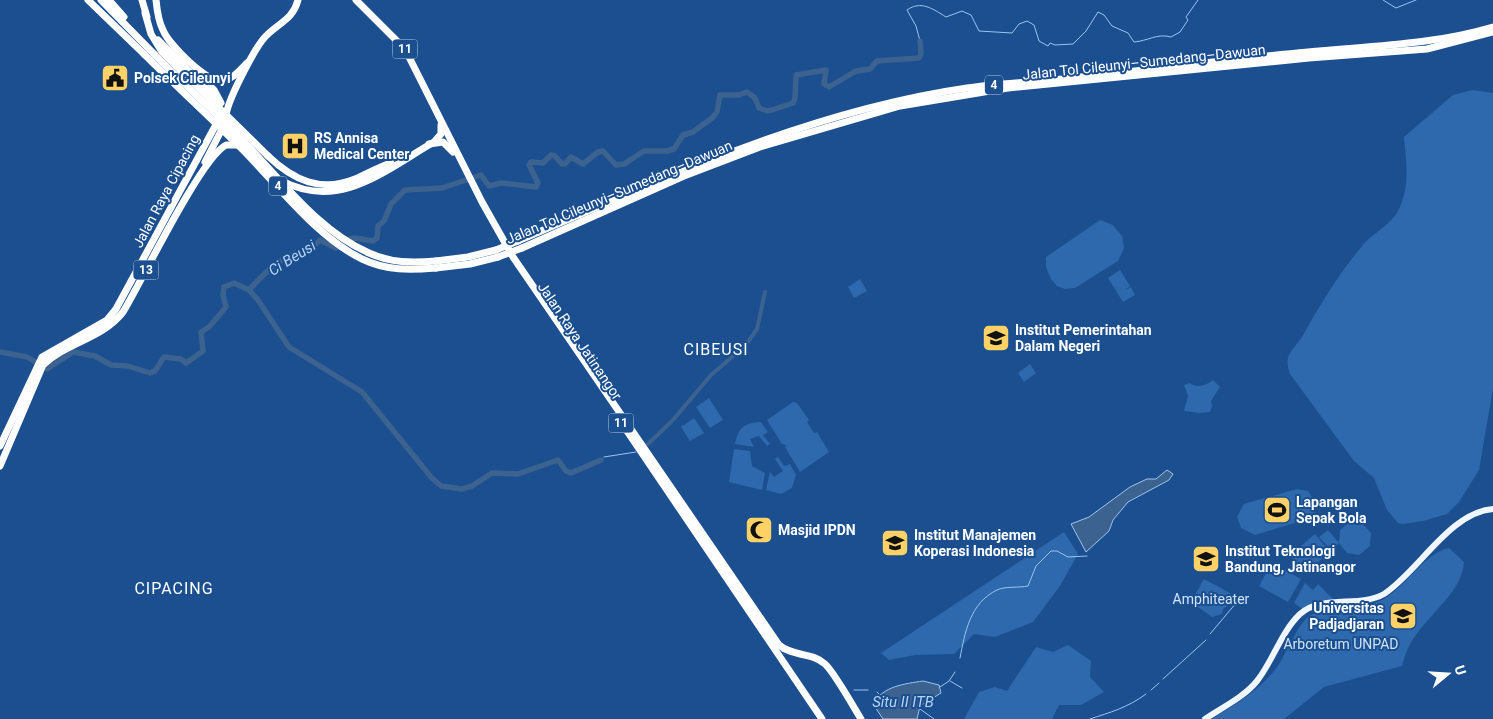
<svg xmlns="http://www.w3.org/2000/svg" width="1493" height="719" viewBox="0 0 1493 719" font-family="Roboto,sans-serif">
<rect width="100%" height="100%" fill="#1b4f8f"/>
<g fill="#2e69ad">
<path d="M1472 90 1493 93V388L1479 470 1459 502 1447 514 1423 521 1403 524 1398 523 1387 510 1374 478 1354 461 1290 374C1288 368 1286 362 1289 355 1292 349 1298 343 1302 337 1320 305 1339 273 1363 245 1374 232 1393 224 1400 207 1410 184 1406 161 1404 137L1453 95Z"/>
<path d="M1100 220 1113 225 1122 236 1124 248 1118 261 1075 288 1065 289 1057 286 1051 279 1046 267V257Z"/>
<path d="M1120 270 1130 286 1125 290 1131 287 1135 295 1123 302 1113 286 1116 284 1113 286 1108 278Z"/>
<path d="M860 279 867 291 854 298 848 287Z"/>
<path d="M1030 364 1036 373 1024 382 1018 373Z"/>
<path d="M1213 380 1220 387 1211 401 1212 406 1210 412 1199 413 1184 411 1188 396 1184 385 1190 383C1197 389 1207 385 1213 380Z"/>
<path d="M709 398 723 420 710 428 696 407Z"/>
<path d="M793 402 797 403 809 420 807 422 814 433 817 432 829 452 800 472 785 447 786 445 782 444 767 420Z"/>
<path d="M694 418 704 433 690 441 681 427Z"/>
<path d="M761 422 768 432 763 435 770 444 767 446 759 436 750 439 754 447 735 444C739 427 744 423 761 422Z"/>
<path d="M734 449 750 451 752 466 765 473 762 490 729 482Z"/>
<path d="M778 457 784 466 790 464 796 475 792 488 781 494 766 490 770 472 774 477 783 471 775 459Z"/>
<path d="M1297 489 1308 491 1314 500 1315 512 1307 519 1255 535 1241 528 1237 517 1244 504Z"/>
<path d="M1350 522 1362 523 1371 533 1370 546 1359 555 1347 553 1339 543 1331 550 1319 537 1328 530 1339 543 1340 530Z"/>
<path d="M1064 532 1078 554 1060 586 1033 622 995 637 974 634 954 654 915 655 889 660 881 653Z"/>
<path d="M1315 534 1330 552 1305 573 1290 555Z"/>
<path d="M1449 548 1464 562C1462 591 1432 612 1416 635 1409 644 1405 655 1402 666L1324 687 1284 719H1212C1239 702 1264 688 1281 661 1287 650 1297 629 1304 621 1323 599 1360 612 1384 599 1405 587 1426 552 1449 548Z"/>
<path d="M1272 563 1301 579 1288 602 1259 586Z"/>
<path d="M1204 579 1230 593 1232 603 1223 609 1222 614 1212 617 1191 602Z"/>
<path d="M1305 583 1313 590 1318 584 1334 600 1304 610 1294 603Z"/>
<path d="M1068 645 1091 661 1090 677 1104 692 1081 705H1059L1052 719H964L979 692 995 687 1007 691 1036 647 1053 652Z"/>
</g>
<g fill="#3c6290" stroke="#9cc4f0">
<path d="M1167 470 1173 474 1169 480 1128 502 1113 520 1109 531 1086 552 1071 524 1089 517 1130 487 1147 479H1156Z"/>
<path d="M923 681 939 685 941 693 920 706 917 719H883L873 704C883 686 904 684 923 681Z"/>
</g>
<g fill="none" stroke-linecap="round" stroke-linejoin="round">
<g stroke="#9cc4f0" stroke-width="1">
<path d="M1383 0 1396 8 1416 0"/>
<path d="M920 41 916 26 907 10C921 0 933 9 946 17L962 11 971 15 979 31 1012 33 1019 24 1027 21 1034 25 1039 41 1048 46 1050 43 1055 45 1073 44 1086 31 1098 12 1104 15 1112 26 1128 33 1134 42C1148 41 1157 33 1171 37L1180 32 1188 20 1186 17 1198 0"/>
<path d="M604 457 636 452"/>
<path d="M1210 634 1242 596"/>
<path d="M960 658C965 632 970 603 997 590 1005 586 1019 588 1028 586L1036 566 1051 551H1057L1068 557 1087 556"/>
<path d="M1163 679 1206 640"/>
<path d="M950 681 962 688"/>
<path d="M940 687 949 681 955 672"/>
<path d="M854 690H868"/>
<path d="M1151 690 1159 683"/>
<path d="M877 692 879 694"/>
<path d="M920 709 934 719"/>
<path d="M1090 719C1111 712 1127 708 1146 694"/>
</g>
<path stroke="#3c6290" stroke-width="4" d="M648 444 673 420 711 375 745 346 757 329 765 292"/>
<g stroke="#3c6290" stroke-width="5.5">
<path d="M249 290C261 277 273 264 289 256 300 249 312 251 320 240L336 248C353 234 352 238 373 241L377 238 378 226 384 221 391 204 405 190 442 188 481 175 489 186 501 183 536 187 538 183 529 165 531 162 543 163 551 155 555 156 562 164H565L571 157 583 164 598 152 603 151 616 165 624 164 644 151H667L674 149 683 135 693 132 712 118 717 112 720 95H739L747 92 755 98 759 108 767 111 772 110 793 103 795 98 796 75 826 70 824 84 829 87 856 71 870 69 877 61 919 58 921 54 920 41"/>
<path d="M0 352 27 357 47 369 73 352 95 356 111 365 128 366 150 373 155 371 164 357 181 359 186 363 203 351 201 332 209 327 226 307 223 295 224 287 234 283 249 290 258 300 289 347 362 392 431 477 441 486 462 489 472 486 492 473 518 474 558 460 566 471 571 473 601 460"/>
</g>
<path stroke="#f0f6ff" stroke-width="6" d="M1205 719C1223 707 1244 697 1257 681 1273 661 1281 632 1300 614 1322 594 1360 608 1384 594 1418 572 1450 512 1493 509"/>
<g stroke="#fff" stroke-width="7">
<path d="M88 0 144 54"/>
<path d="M101 0 155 55"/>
<path d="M109 0 124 17"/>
<path d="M142 0 147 17"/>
<path d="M156 0C157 10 158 21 163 30 169 45 207 83 223 81 233 79 240 70 247 63"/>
<path d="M356 0 405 49 482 202 513 257 779 645C793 657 812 652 825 664 834 672 853 706 861 719"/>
<path d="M158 40 208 90 214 104"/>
<path d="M200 76 214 90 221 103"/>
<path d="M226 118C225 104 255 48 265 37 278 23 293 20 298 0"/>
<path d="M429 144 443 142 453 152"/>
<path d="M268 156C293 180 321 193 355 179 367 174 378 167 391 163"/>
<path d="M205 162 222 129"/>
<path d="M282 181C340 211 385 170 434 142L441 134V125"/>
<path d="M518 241C663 179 809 111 967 88 1002 83 1037 82 1072 78 1151 70 1229 59 1308 52 1371 46 1432 45 1493 27"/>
<path d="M522 248 684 176 760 147 900 106 1008 88 1309 58 1427 49 1493 32"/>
<path d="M436 261 468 257 496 250"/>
<path d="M436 268 470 264 498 257"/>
<path d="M625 428 822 719"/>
<path d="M0 446 42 357 107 320 116 309 219 119"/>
<path d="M0 466 43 365C67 342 102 339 123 312 142 281 200 159 226 145H240"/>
</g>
<g stroke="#fff" stroke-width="7">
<path d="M145 13 151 34 162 52 268 156"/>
<path d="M144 54C177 87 212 119 245 152 279 187 318 238 362 259 387 271 410 270 436 268"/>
<path d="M155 55C186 86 219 116 250 148 285 185 321 232 369 253 391 263 412 263 436 261"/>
<path d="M496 250 518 241"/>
<path d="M498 257 522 248"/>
</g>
</g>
<defs>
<g id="civic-square" transform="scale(1.4375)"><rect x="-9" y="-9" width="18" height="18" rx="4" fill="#ffd166" stroke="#1b4f8f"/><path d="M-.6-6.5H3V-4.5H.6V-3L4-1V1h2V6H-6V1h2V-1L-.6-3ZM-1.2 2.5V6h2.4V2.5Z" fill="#111"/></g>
<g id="hospital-square" transform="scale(1.4375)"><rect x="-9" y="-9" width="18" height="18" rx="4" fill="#ffd166" stroke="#1b4f8f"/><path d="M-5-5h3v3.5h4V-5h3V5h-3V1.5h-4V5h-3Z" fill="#111"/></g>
<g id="university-square" transform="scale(1.4375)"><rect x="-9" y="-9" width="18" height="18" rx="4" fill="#ffd166" stroke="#1b4f8f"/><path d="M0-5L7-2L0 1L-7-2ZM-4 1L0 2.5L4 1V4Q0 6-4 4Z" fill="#111"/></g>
<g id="stadium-square" transform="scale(1.4375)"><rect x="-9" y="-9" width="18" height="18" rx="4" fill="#ffd166" stroke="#1b4f8f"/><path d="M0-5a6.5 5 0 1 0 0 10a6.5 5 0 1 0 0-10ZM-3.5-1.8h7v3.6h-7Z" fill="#111"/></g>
<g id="mosque-square" transform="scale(1.4375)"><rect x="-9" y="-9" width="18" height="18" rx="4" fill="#ffd166" stroke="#1b4f8f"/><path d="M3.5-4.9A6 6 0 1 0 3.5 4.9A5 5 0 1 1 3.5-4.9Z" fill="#111"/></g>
</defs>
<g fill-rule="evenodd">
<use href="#civic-square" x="115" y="78"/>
<use href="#hospital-square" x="295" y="146"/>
<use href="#university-square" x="996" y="338"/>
<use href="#stadium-square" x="1277" y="510"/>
<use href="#mosque-square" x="759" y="530"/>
<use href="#university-square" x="895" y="543"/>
<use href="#university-square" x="1206" y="559"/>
<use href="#university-square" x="1403" y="616"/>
</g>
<g text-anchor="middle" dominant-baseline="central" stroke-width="4" stroke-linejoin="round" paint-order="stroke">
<g fill="#1b4f8f" stroke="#bbcadd" stroke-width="1">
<rect x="392.5" y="39.5" width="25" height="19" rx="4"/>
<rect x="985" y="75.5" width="18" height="19" rx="4"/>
<rect x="269" y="176.5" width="18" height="19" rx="4"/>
<rect x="133.5" y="260.5" width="25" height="19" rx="4"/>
<rect x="608.5" y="413.5" width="25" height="19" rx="4"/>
</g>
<g font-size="12" font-weight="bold" fill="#fff">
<text x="405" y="49">11</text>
<text x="994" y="85">4</text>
<text x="278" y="186">4</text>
<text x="146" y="270">13</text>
<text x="621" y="423">11</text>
</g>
<g font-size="14" fill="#fff" stroke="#1b4f8f">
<text transform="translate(1144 62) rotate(-6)">Jalan Tol Cileunyi–Sumedang–Dawuan</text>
<text transform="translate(166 191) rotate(-62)">Jalan Raya Cipacing</text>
<text transform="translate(619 192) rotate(-23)">Jalan Tol Cileunyi–Sumedang–Dawuan</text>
<text transform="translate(580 341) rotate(56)">Jalan Raya Jatinangor</text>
</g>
<g font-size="14" font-weight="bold" fill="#fff" stroke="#1b4f8f" text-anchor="start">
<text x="134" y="78">Polsek Cileunyi</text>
<text x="314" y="138">RS Annisa<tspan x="314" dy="16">Medical Center</tspan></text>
<text x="1015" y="330">Institut Pemerintahan<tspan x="1015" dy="16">Dalam Negeri</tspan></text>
<text x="1296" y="502">Lapangan<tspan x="1296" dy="16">Sepak Bola</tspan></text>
<text x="778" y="530">Masjid IPDN</text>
<text x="914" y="535">Institut Manajemen<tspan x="914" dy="16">Koperasi Indonesia</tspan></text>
<text x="1225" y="551">Institut Teknologi<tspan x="1225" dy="16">Bandung, Jatinangor</tspan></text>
<text x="1384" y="608" text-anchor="end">Universitas<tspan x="1384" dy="16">Padjadjaran</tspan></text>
</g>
<g font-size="14" fill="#cfe3fa" stroke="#1b4f8f">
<text x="1211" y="599">Amphiteater</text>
<text x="1341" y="644">Arboretum UNPAD</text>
</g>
<g font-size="15" font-style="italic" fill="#b5d3f5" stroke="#1b4f8f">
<text transform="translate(292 258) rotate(-32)">Ci Beusi</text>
<text x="903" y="702">Situ II ITB</text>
</g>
<g font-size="16" letter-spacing="1" fill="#fff" stroke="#1b4f8f">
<text x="716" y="349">CIBEUSI</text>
<text x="174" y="588">CIPACING</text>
</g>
</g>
<g transform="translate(1448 674) rotate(72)" stroke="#1b4f8f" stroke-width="4" paint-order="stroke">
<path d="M0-4L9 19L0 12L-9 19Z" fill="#ffffff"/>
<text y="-8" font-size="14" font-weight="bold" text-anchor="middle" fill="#ffffff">U</text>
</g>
</svg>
